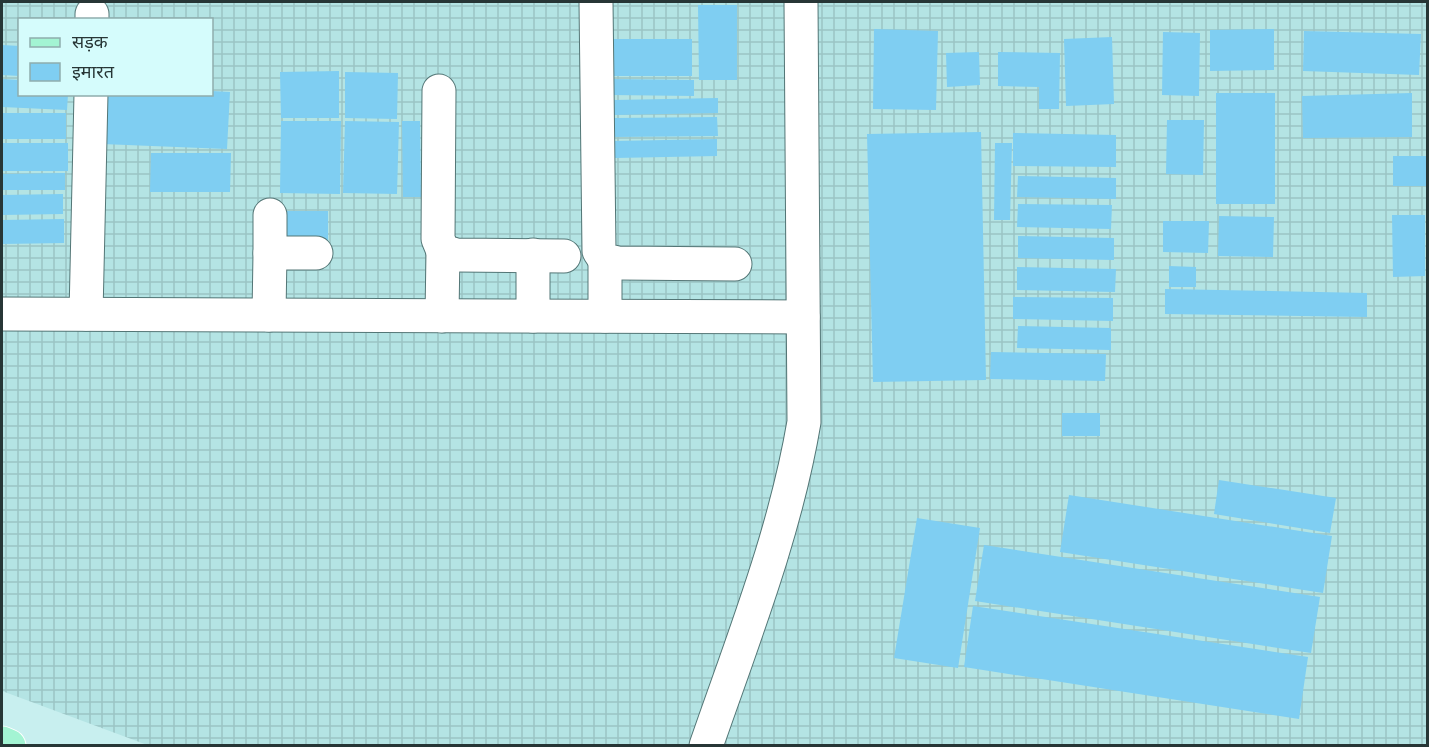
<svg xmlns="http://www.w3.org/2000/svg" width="1429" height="747" viewBox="0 0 1429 747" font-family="'Source Sans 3','Noto Sans Devanagari',sans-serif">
<defs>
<pattern id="industrial-grid" width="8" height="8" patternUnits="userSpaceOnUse" patternTransform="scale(1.5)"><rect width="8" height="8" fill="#b4e4e4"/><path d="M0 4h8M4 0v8" fill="none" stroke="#9bc4c4"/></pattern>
</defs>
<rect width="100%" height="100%" fill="#c8efef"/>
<path fill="url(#industrial-grid)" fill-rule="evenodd" d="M2 2H1427V745L150 746 2 691ZM20 20H212V94H20Z"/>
<g fill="#7fcef2">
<path d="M698 5H737V80H699Z"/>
<path d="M874 29 938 31 936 110 873 109Z"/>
<path d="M1274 29V70L1210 71V30Z"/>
<path d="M1304 31 1421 34 1419 75 1303 71Z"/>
<path d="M1163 32 1200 33 1199 96 1162 95Z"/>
<path d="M1112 37 1114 104 1066 106 1064 39Z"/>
<rect x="608" y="39" width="84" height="37"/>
<path d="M2 45 20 46V76L2 75Z"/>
<path d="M979 52 980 85 947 87 946 53Z"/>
<path d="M998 52 1060 53 1059 109H1039V87L998 86Z"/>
<path d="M339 71V118H281L280 72Z"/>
<path d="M345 72 398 73 397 119 345 118Z"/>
<path d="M2 79 20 80V94H68L67 110 2 107Z"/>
<path d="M611 79 694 80V96L611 95Z"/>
<path d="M212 91 230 92 227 149 102 144 104 94H212Z"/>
<rect x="1216" y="93" width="59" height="111"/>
<path d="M1412 93V137L1303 138 1302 96Z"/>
<path d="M718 98V113L614 115V100Z"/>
<rect x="2" y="113" width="64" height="26"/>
<path d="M717 117 718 136 614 137V118Z"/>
<path d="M1167 120H1204L1203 175 1166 174Z"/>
<path d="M281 121H341L340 194 280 193Z"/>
<path d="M345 121 399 122 397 194 343 193Z"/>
<path d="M402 121H420L421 197H403Z"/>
<path d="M981 132 986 380 873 382 867 134Z"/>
<path d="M1013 133 1116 135V167L1013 166Z"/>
<path d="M717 139V156L615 158 614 141Z"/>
<rect x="2" y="143" width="66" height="28"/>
<path d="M995 143H1012L1010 220H994Z"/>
<path d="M151 153H231L230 192H150Z"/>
<path d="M1393 156H1428L1427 186H1393Z"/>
<path d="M65 173V190H2V174Z"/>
<path d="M1018 176 1116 178V199L1017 197Z"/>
<path d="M63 194V214L2 215V195Z"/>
<path d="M1018 204 1112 205 1111 229 1017 227Z"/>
<path d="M284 211H328V243L284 242Z"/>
<path d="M1392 215H1425V276L1393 277Z"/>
<path d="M1219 216 1274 217 1273 257 1218 256Z"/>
<path d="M64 219V243L2 244V220Z"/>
<path d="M1163 221H1209L1208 253 1163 252Z"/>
<path d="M1018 236 1114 238V260L1018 258Z"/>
<path d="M1169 266 1196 267V287H1169Z"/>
<path d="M1017 267 1116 269 1115 292 1017 290Z"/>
<path d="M1165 289 1367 293V317L1165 314Z"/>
<path d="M1013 297 1113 298V321L1013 319Z"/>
<path d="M1018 326 1111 328V350L1017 348Z"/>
<path d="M991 352 1106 354 1105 381 990 379Z"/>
<rect x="1062" y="413" width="38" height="23"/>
<path d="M1219 480 1336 498 1330 533 1214 514Z"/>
<path d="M1069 495 1332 536 1323 593 1060 552Z"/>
<path d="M917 518 980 528 958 668 894 658Z"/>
<path d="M984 545 1320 597 1311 653 975 601Z"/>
<path d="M973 606 1308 657 1299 719 964 667Z"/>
</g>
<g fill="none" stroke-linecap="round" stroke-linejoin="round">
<g stroke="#537676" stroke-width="35">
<g id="minor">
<path d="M596 2 599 251 605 260 618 263 735 264"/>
<path d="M92 20V14"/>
<path d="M439 91 438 239 443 251 456 255 564 256"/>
<path d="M270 215V253H316"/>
<path d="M533 255V316"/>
<path d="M2 314 803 317"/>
<path d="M86 314 91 94"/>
<path d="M269 315 270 253"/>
<path d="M442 316 443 251"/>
<path d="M605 316V260"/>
<path d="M706 746C743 639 785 534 804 422L801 2"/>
</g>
</g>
<g stroke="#fff" stroke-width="35">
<path id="major" d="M2 743 9 746"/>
</g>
<use href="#minor" stroke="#fff" stroke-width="33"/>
<use href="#major" stroke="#a3f4d3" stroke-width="33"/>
</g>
<rect width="1429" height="747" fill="none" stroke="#273636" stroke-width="6"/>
<rect x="18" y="18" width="195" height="78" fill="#d5fcfc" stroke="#8fadad" stroke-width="1.5"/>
<rect x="30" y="38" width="30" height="9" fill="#a3f4d3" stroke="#8fadad" stroke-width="1.5"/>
<text x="72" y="48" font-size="18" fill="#273636">सड़क</text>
<rect x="30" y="63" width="30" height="18" fill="#7fcef2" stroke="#8fadad" stroke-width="1.5"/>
<text x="72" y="78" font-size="18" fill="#273636">इमारत</text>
</svg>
